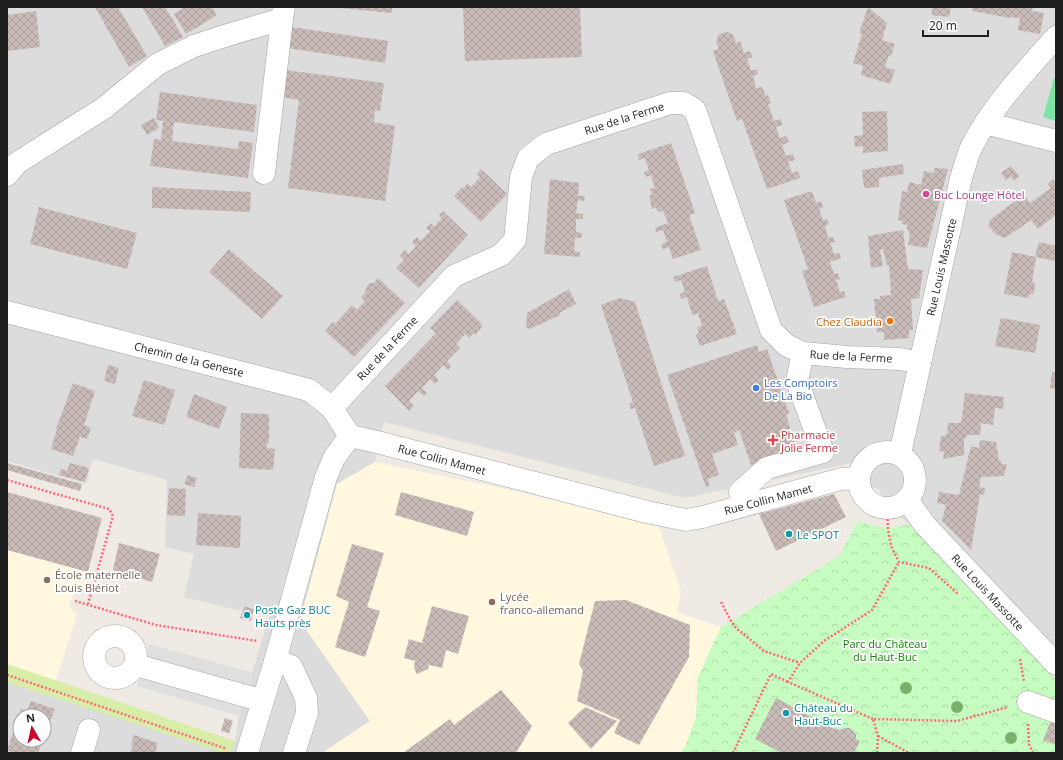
<svg xmlns="http://www.w3.org/2000/svg" width="1063" height="760" viewBox="0 0 1063 760" font-family="'Open Sans',sans-serif">
<defs>
<pattern id="park-crowns" width="20" height="18" patternUnits="userSpaceOnUse"><rect width="20" height="18" fill="#c7fcc0"/><path d="M2 6a3 3 0 1 1 6 0M12 15a3 3 0 1 1 6 0" fill="none" stroke="#aad8a5"/></pattern>
<pattern id="building-cross-hatch" width="8" height="8" patternUnits="userSpaceOnUse"><rect width="8" height="8" fill="#c8bbb8"/><path d="M0 0l8 8M0 8l8-8" fill="none" stroke="#aba09e"/></pattern>
</defs>
<rect width="100%" height="100%" fill="#f0eae5"/>
<path fill="#dddcdc" fill-rule="evenodd" d="M7 7H1056V671L888 504 879 490 869 485 857 462 685 498 384 422 375 462 337 484 300 621 370 721 322 753H7V665L235 741 239 716 270 613 243 605 241 611 184 597 194 554 165 547 167 480 93 459 86 484 7 461ZM20 716H44V740H20Z"/>
<g fill="#fff8df">
<path d="M375 462 524 493 659 527 681 592 677 612 721 627 698 677 696 717 686 745 681 753H322L370 721 300 621 337 484Z"/>
<path d="M7 492 102 518 85 588 75 590 69 607 77 614 56 681 7 665Z"/>
</g>
<path fill="url(#park-crowns)" d="M858 521 888 529 909 524 1056 680V753H681L686 745 696 717 698 677 721 627 839 556Z"/>
<path fill="#d8eda8" d="M7 664 235 741 231 753H224L7 682Z"/>
<path fill="#7fe3a7" d="M1054 78H1056V121L1043 117Z"/>
<path fill="#dfdfdf" d="M149 644 253 673 239 716 137 686Z"/>
<g fill="url(#building-cross-hatch)">
<path d="M95 7H118L147 56 129 67Z"/>
<path d="M142 7H165L183 37 165 46Z"/>
<path d="M185 7H212L217 15 186 34 174 14Z"/>
<path d="M339 7H392V13L339 8Z"/>
<path d="M463 7H580L582 57 465 61Z"/>
<path d="M868 7 887 23 882 40 895 44 891 56 889 55 885 67 895 70 890 84 861 75 863 66 853 63 862 34 859 33Z"/>
<path d="M932 7H951L949 17 932 15Z"/>
<path d="M973 7H1033L1032 11 1044 13 1040 34 1018 30 1020 18 1011 17 1010 18 972 11Z"/>
<path d="M36 11 40 47 7 51V15Z"/>
<path d="M291 27 388 41 385 63 288 48Z"/>
<path d="M727 32 733 35 736 43 740 41 744 53 750 51 752 57 747 59 751 71 757 69 758 74 753 76 756 88 762 87 766 96 768 95 771 103 768 104 774 121 781 119 782 125 776 127 780 138 786 136 789 142 782 145 786 156 793 154 795 160 788 162 792 173 798 171 800 178 767 189 742 119 737 121 713 51 719 49 716 41 719 34Z"/>
<path d="M285 70 384 83 380 111 375 110 374 122 395 126 385 201 288 188 299 100 281 97Z"/>
<path d="M160 92 257 105 254 132 174 122 172 141 238 149 239 141 253 143 248 178 150 166 154 139 161 140 163 121 156 120Z"/>
<path d="M887 111 888 151 863 153V146L855 147 854 136 863 135 862 112Z"/>
<path d="M154 118 159 128 147 135 141 125Z"/>
<path d="M671 143 695 213 689 215 701 250 673 259 669 247 663 249 661 244 667 242 663 230 656 232 655 228 668 223 663 211 658 212 656 207 652 209 649 195H652L650 189 655 188 651 175 646 177 644 172 649 170 645 158 639 160 638 154Z"/>
<path d="M903 164 904 174 879 178V187L864 188 862 170Z"/>
<path d="M1011 166 1019 176 1014 181 1011 176 1006 180 1001 173Z"/>
<path d="M935 168 948 169 927 248 908 245 910 235 907 228V225L902 224 903 221 898 220 902 191 907 192 909 182 921 185 924 171 933 173Z"/>
<path d="M481 169 507 194 481 222 454 196 462 187 464 188 467 183 471 187 480 177 477 174Z"/>
<path d="M550 179 579 183 578 196H585L584 201 578 200 576 213 583 214V219H576V232L582 233 581 238H575L574 251 580 252V257L544 254Z"/>
<path d="M1053 179 1056 183V215L1038 229 1031 220 1005 238 995 234 988 225 991 219 1018 199 1020 202 1026 197 1030 203 1051 188 1048 184Z"/>
<path d="M152 187 251 192 250 212 152 208Z"/>
<path d="M812 191 816 203 821 201 823 207 819 209 823 220 827 219 829 224 825 226 828 238 833 237 835 242 830 243 834 254 839 253 841 258 830 262 834 274 838 273 840 279 836 280 840 292 844 291 846 297 814 307 802 271 808 269 784 200Z"/>
<path d="M39 207 137 233 127 269 30 244Z"/>
<path d="M443 211 468 235 419 288 396 268 404 260 400 256 405 250 409 254 416 246 412 242 417 237 421 241 430 231 426 228 431 223 434 227 442 218 439 215Z"/>
<path d="M903 230 908 269 923 270 919 298 911 299 913 330H909V338L884 340V332H877L874 299H880V296L891 295 889 265H887L883 249 880 250 883 266 871 268 868 236Z"/>
<path d="M1039 242 1056 246V261L1035 257Z"/>
<path d="M229 249 283 296 262 319 209 272Z"/>
<path d="M1012 252 1036 257 1032 282 1035 283 1034 294H1030L1029 298 1004 294Z"/>
<path d="M707 266 718 301 724 299 737 334 700 346 696 335 699 333 697 327 702 326 698 313 692 315 687 297 681 299 680 294 685 292 681 280 675 282 673 277Z"/>
<path d="M378 278 405 303 354 357 325 331 333 322 335 324 352 305 357 310 365 301 361 297 366 292 365 291 369 283H374Z"/>
<path d="M569 289 576 304 559 313 560 315 530 329 526 327 527 313Z"/>
<path d="M620 298 635 302 685 456 654 466 635 408 631 409 629 403 633 402 601 305Z"/>
<path d="M457 300 482 324 481 326 482 327 475 335 474 333 469 338 465 334 456 344 460 348 447 361 451 366 448 370 443 365 434 375 439 380 435 384 430 379 422 388 427 393 424 396 418 391 409 401 414 406 409 411 385 386 436 333 430 328Z"/>
<path d="M1001 318 1040 325 1035 353 995 346Z"/>
<path d="M757 345 759 352 767 349 789 413 786 415 797 449 751 465 739 430 734 432 738 445 712 454 719 475 708 479 709 486 706 487 667 375Z"/>
<path d="M108 365 119 368 115 384 104 381Z"/>
<path d="M1052 372H1056V389L1050 388Z"/>
<path d="M144 380 175 390 164 425 132 416Z"/>
<path d="M73 383 95 391 84 425 91 428 87 439 80 437 73 456 51 449 57 429H56Z"/>
<path d="M965 393 1004 397 1003 409 995 408 993 425 981 423 980 435H967L966 438H964V455L943 459 944 452 939 451 941 436 947 435 948 423H961Z"/>
<path d="M194 394 227 407 219 429 186 417Z"/>
<path d="M241 413 269 414V443L266 444 267 448 275 449 273 470 239 468Z"/>
<path d="M980 440 996 442 999 460 1001 461V464H1007L1004 476 981 477 979 487 985 488 984 495 980 494 971 550 942 521 946 505 937 503 939 492 959 495 971 446 979 448Z"/>
<path d="M7 463 82 484 80 491 7 470Z"/>
<path d="M70 463 89 468 85 482 59 475 61 469 67 471Z"/>
<path d="M188 475 197 478 194 487 184 484Z"/>
<path d="M169 488 186 489 185 516 167 515Z"/>
<path d="M7 492 102 518 88 572 7 550Z"/>
<path d="M401 492 474 512 467 536 395 515Z"/>
<path d="M834 494 846 517 776 551 759 514Z"/>
<path d="M198 513 241 516 240 548 196 545Z"/>
<path d="M119 543 160 554 152 582 113 570Z"/>
<path d="M352 544 384 553 367 607 380 611 365 657 335 647 349 602 336 596Z"/>
<path d="M626 600 690 625 689 657 639 745 614 733 620 720 577 701 583 671 579 664 595 601Z"/>
<path d="M244 606 254 609 251 621 240 618Z"/>
<path d="M432 606 469 616 458 654 446 650 442 668 429 665 428 669 417 674 414 668 415 661 404 658 409 639 422 643Z"/>
<path d="M501 690 532 726 516 753H403L450 719 454 725Z"/>
<path d="M776 698 834 729 836 728 839 730 845 728H850L856 734V739L860 741 854 753H782L755 739Z"/>
<path d="M31 701 55 709 44 735V716H20V740H43L38 753H14L7 750 21 709 27 711Z"/>
<path d="M585 707 617 721 591 749 568 723Z"/>
<path d="M1056 716V745L1043 740 1050 723H1052Z"/>
<path d="M225 718 233 721 229 733 221 731Z"/>
<path d="M134 735 158 743 155 753H130L133 746 131 745Z"/>
</g>
<g fill="none" stroke-linecap="round" stroke-linejoin="round">
<g stroke="#a3a3a3" stroke-width="23">
<g id="minor">
<path d="M985 123 1056 141"/>
<path d="M264 173 282 19"/>
<path d="M7 175 17 163 104 108 158 64 194 46 231 34 282 19 284 7"/>
<path d="M7 312 309 390 332 408 350 436"/>
<path d="M332 408 454 276 501 255 515 240 521 177 528 158 546 144 670 103H684L695 110 771 330 786 345 803 353 847 357 900 359 920 363"/>
<path d="M350 436 377 442 647 512 686 520 703 517 841 479 859 478"/>
<circle cx="887" cy="480" r="28"/>
<path d="M900 454 961 178C965 167 967 155 972 146 993 105 1026 71 1056 37"/>
<path d="M907 500 925 525 1056 664"/>
<path d="M742 506 740 492 767 468 823 452 797 381 803 353"/>
<circle cx="115" cy="657" r="21"/>
<path d="M275 661 291 666 306 698 307 713 294 753"/>
<path d="M136 665 263 701"/>
<path d="M1028 702 1056 712"/>
<path d="M82 753 89 730"/>
<path d="M247 753 275 661 326 477 334 458 350 436"/>
</g>
</g>
<g stroke="#ff6777" stroke-width="2.5" stroke-dasharray="2 2" stroke-linecap="butt">
<path d="M7 480 109 509 113 516 88 604"/>
<path d="M887 511 888 529 891 546 899 562 929 568 958 594"/>
<path d="M75 601 156 625 257 641"/>
<path d="M721 602 731 621 736 628 764 651 800 663"/>
<path d="M1020 659 1024 682"/>
<path d="M7 675 227 749"/>
<path d="M873 719 788 682 800 663 824 641 872 610 899 562"/>
<path d="M1028 724 1029 744 1033 753"/>
<path d="M878 736 909 753"/>
<path d="M733 753 771 674 788 682"/>
<path d="M877 753 878 736 873 719 957 721 1008 707"/>
</g>
<use href="#minor" stroke="#fff" stroke-width="22"/>
</g>
<g fill="#78b26a">
<circle cx="906" cy="688" r="6"/>
<circle cx="957" cy="707" r="6"/>
<circle cx="1011" cy="738" r="6"/>
</g>
<circle fill="#d1479c" stroke="#fff" stroke-width="1.5" cx="926" cy="194" r="4"/>
<circle fill="#e8710a" stroke="#fff" stroke-width="1.5" cx="890" cy="321" r="4"/>
<circle fill="#3f7fe0" stroke="#fff" stroke-width="1.5" cx="756" cy="388" r="4"/>
<path fill="#e0444e" stroke="#fff" stroke-width="1.5" d="M771 434h4v4h4v4h-4v4h-4v-4h-4v-4h4z"/>
<g fill="#0f9aa8" stroke="#fff" stroke-width="1.5">
<circle cx="789" cy="534" r="4"/>
<circle cx="247" cy="615" r="4"/>
<circle cx="786" cy="713" r="4"/>
</g>
<g fill="#8d6e63" stroke="#fff" stroke-width="1.5">
<circle cx="47" cy="580" r="4"/>
<circle cx="492" cy="602" r="4"/>
</g>
<g text-anchor="middle" dominant-baseline="central" stroke-width="3.5" stroke-linejoin="round" paint-order="stroke">
<g font-size="11" fill="#1f1f1f" stroke="#fff">
<text transform="translate(624 118) rotate(-18)">Rue de la Ferme</text>
<text transform="translate(941 267) rotate(-77)">Rue Louis Massotte</text>
<text transform="translate(387 348) rotate(-47)">Rue de la Ferme</text>
<text transform="translate(851 356) rotate(3)">Rue de la Ferme</text>
<text transform="translate(189 359) rotate(14)">Chemin de la Geneste</text>
<text transform="translate(442 459) rotate(15)">Rue Collin Mamet</text>
<text transform="translate(768 499) rotate(-15)">Rue Collin Mamet</text>
<text transform="translate(988 592) rotate(47)">Rue Louis Massotte</text>
</g>
<g font-size="11" fill="#b23c85" stroke="#fff" text-anchor="start">
<text x="934" y="194">Buc Lounge Hôtel</text>
</g>
<g font-size="11" fill="#c56008" stroke="#fff" text-anchor="end">
<text x="882" y="321">Chez Claudia</text>
</g>
<g font-size="11" fill="#366cbe" stroke="#fff" text-anchor="start">
<text x="764" y="382">Les Comptoirs<tspan x="764" dy="13">De La Bio</tspan></text>
</g>
<g font-size="11" fill="#be3a42" stroke="#fff" text-anchor="start">
<text x="781" y="434">Pharmacie<tspan x="781" dy="13">Jolie Ferme</tspan></text>
</g>
<g font-size="11" fill="#0d838f" stroke="#fff" text-anchor="start">
<text x="797" y="534">Le SPOT</text>
<text x="255" y="609">Poste Gaz BUC<tspan x="255" dy="13">Hauts près</tspan></text>
<text x="794" y="707">Château du<tspan x="794" dy="13">Haut-Buc</tspan></text>
</g>
<g font-size="11" fill="#785e54" stroke="#fff" text-anchor="start">
<text x="55" y="574">École maternelle<tspan x="55" dy="13">Louis Blériot</tspan></text>
<text x="500" y="596">Lycée<tspan x="500" dy="13">franco-allemand</tspan></text>
</g>
<g font-size="11" fill="#168406" stroke="#fff">
<text x="885" y="643">Parc du Château<tspan x="885" dy="13">du Haut-Buc</tspan></text>
</g>
</g>
<rect width="1063" height="760" fill="none" stroke="#1f1f1f" stroke-width="16"/>
<g transform="translate(32 728) rotate(351)"><circle r="19" fill="#ffffff" stroke="#a5a5a5"/>
<path d="M0-3L7 15L0 10L-7 15Z" fill="#ce002b"/>
<text y="-6" font-size="11" font-weight="bold" text-anchor="middle" fill="#1f1f1f">N</text>
</g>
<path d="M923 30v6h65v-6" fill="none" stroke="#1f1f1f" stroke-width="2"/>
<text x="929" y="30" font-size="12" fill="#1f1f1f" stroke="#ffffff" stroke-width="3" paint-order="stroke">20 m</text>
</svg>
